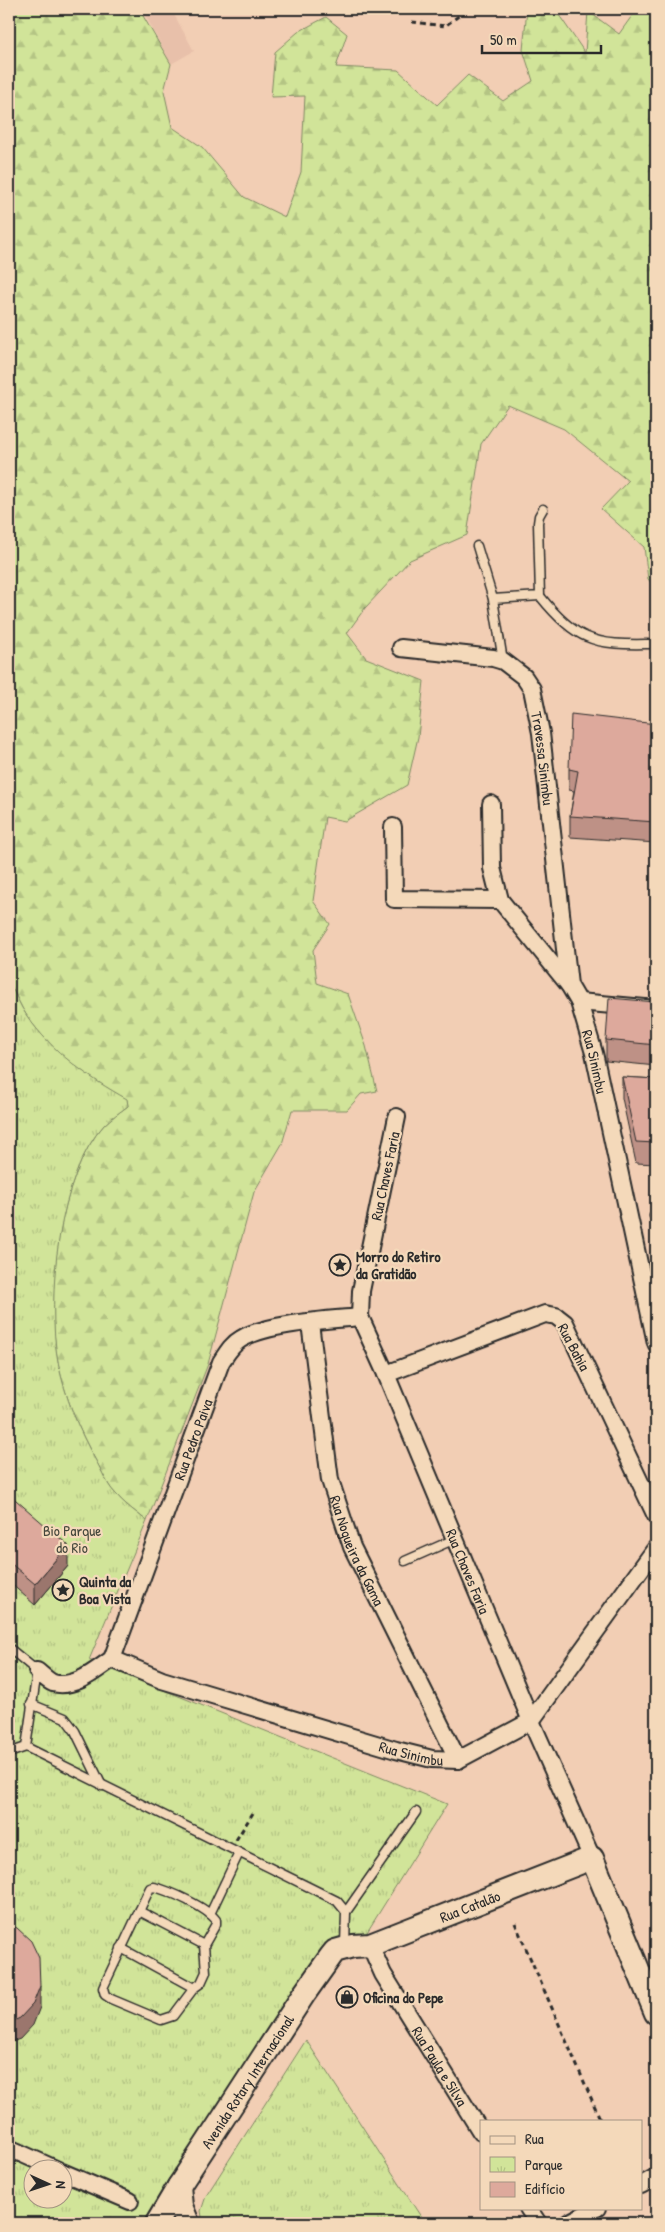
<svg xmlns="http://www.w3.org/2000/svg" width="665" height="2232" viewBox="0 0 665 2232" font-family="'Patrick Hand',sans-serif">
<defs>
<pattern id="forest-firs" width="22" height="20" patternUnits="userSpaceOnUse" patternTransform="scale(1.25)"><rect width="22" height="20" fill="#d1e499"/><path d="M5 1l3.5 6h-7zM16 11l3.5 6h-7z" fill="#b4c484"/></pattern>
<pattern id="park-tufts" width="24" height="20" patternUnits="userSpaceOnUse" patternTransform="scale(1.25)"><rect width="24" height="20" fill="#d1e499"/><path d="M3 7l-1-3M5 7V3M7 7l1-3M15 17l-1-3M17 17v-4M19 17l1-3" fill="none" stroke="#b4c484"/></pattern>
</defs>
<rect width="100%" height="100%" fill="#f2ceb4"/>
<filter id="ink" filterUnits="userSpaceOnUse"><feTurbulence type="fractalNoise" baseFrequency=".02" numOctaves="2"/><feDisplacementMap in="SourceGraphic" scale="10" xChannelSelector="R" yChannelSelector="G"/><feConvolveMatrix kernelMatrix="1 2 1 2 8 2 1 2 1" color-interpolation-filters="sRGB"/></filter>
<g filter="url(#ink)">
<path fill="#e8c0aa" d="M142 9H171L194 51 171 64Z"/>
<path fill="url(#forest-firs)" stroke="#7e8862" d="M9 9H139L171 64 164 91 172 127 202 147 244 197 285 217 301 172 305 96 271 97 275 52 298 32 326 17 347 34 336 67 398 70 437 105 468 75 503 101 533 81 523 50 527 9H559V15L585 53 588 11 619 34 634 13 635 9H656V588L648 579 644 547 601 509 628 481 564 429 508 405 481 444 467 535 410 560 365 608 347 633 366 658 424 681 418 737 407 785 345 821 325 817 313 901 330 924 313 950 317 983 348 994 366 1046 377 1091 361 1094 347 1110H292L282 1144 254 1192 208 1364 147 1521C136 1512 124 1504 115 1493 107 1485 102 1471 96 1461 78 1429 65 1397 58 1362 45 1297 58 1176 104 1125 111 1118 120 1112 128 1106L127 1100C89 1078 52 1053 27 1016 20 1006 15 993 9 982Z"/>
<g fill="url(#park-tufts)" stroke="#7e8862" fill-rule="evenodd">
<path d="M9 982C15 993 20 1006 27 1016 52 1052 89 1078 127 1099L128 1106C120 1112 111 1118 104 1125 58 1175 46 1297 58 1362 65 1397 78 1429 96 1461 102 1471 107 1485 115 1493 124 1504 136 1512 147 1521L89 1660 447 1804 364 1937 335 1945 146 2223H9ZM32 2170H62V2200H32Z"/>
<path d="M306 2040 425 2223H203L201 2211 206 2196Z"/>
</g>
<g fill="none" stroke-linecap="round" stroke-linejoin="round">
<g stroke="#2b2b2b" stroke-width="11">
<g id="lane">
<path d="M477 546 493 599 503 661"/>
<path d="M540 596C552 611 569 630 587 637 607 646 634 644 656 644"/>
<path d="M493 599 540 596 538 523 539 516 543 509"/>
<path d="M654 1216H656"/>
<path d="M405 1561 455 1539"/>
<path d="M9 1648 37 1671 26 1747 9 1753"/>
<path d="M31 1704 65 1718 75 1731 102 1786"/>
<path d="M26 1747 337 1901 346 1912 345 1945"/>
<path d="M154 1887C170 1891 206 1907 216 1920V1924L204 1945 206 1972 201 1983 194 1988 173 2016 161 2020 111 1999 105 1995 103 1988 150 1888Z"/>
<path d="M139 1911 204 1945"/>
<path d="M346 1912 416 1812"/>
<path d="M210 1914 239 1853"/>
<path d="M121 1948 194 1988"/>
</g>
</g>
<g stroke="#2b2b2b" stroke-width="20">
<g id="street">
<path id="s1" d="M401 648 493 658 503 661 524 677 532 689 541 733 569 985"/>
<path id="s2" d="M491 804 492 868 500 900 569 985 579 1002 594 1053 656 1343"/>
<path d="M393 827 394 899 500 900"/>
<path d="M579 1002 656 1009"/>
<path id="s3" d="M397 1117 361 1291 360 1317 386 1374 531 1721 592 1858"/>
<path id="s4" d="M310 1323 330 1480 352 1547 458 1760"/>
<path d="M386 1374 545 1314 556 1316 565 1323 656 1516"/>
<path id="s5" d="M112 1659 162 1680 396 1750 432 1759 458 1760 531 1721 656 1548"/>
<path id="s6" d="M112 1659 221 1362C227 1353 232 1344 241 1339 267 1323 329 1320 360 1317"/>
<path d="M37 1671C41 1674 48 1681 53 1683 75 1689 96 1670 112 1659"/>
<path id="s7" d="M370 1945 383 1974 481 2132"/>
<path d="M9 2148 58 2170"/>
<path d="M62 2172 130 2201"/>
<path d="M641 2185 656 2177"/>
<path d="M528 2208 538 2223"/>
<path d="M568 2223 597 2208"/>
</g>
</g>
<g stroke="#2b2b2b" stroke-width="26">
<g id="secondary">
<path d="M179 2186 181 2206 188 2223"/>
<path id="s8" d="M157 2223 179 2186 304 1994 331 1956 335 1951 353 1946 370 1945 592 1858 656 2013"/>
</g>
</g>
<g stroke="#2b2b2b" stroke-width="3" stroke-dasharray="5 4" stroke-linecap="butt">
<path d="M412 22 445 26 468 9"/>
<path d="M236 1840 253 1813"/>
<path d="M515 1923 601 2121"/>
</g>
<use href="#lane" stroke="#f4d9ba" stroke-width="8"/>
<use href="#street" stroke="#f4d9ba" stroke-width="16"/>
<use href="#secondary" stroke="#f4d9ba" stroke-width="22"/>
</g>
<g fill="#be9186" stroke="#2b2b2b">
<path d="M656 724V843L570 837V816L574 791 569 790V769Z"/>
<path d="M656 1002V1066L606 1061V1038Z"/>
<path d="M622 1077 656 1079V1164L636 1163 622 1098Z"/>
<path d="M9 1494 68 1566 35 1605 9 1582Z"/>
</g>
<g fill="#9b766d" stroke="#2b2b2b">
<path d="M68 1545V1566L35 1605V1584Z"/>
<path d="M40 1986V2007L33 2025 20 2039 9 2043V2023Z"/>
</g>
<g fill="#dda99c" stroke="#2b2b2b">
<path d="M571 714 656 724V822L570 816 578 771 569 769Z"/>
<path d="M609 998 656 1002V1045L606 1040Z"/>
<path d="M622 1077 656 1079V1143L636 1142Z"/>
<path d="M9 1494 68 1545 35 1584 9 1562Z"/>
<path d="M9 1924 17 1928 31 1941 39 1958 40 1986 33 2004 20 2018 9 2023Z"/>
</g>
</g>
<defs>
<g id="sight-ring" transform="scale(1.125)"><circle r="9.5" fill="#f4d9ba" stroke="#2b2b2b" stroke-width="1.5"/><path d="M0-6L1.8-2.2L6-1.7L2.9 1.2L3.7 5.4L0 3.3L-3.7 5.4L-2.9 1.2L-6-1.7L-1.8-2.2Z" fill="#2b2b2b"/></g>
<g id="shop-ring" transform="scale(1.125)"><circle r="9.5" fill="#f4d9ba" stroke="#2b2b2b" stroke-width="1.5"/><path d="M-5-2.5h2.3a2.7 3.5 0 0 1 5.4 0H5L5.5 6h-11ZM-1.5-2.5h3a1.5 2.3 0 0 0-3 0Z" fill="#2b2b2b"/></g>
</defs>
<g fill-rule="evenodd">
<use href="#sight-ring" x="340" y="1265"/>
<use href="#sight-ring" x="63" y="1590"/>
<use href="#shop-ring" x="347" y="1997"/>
</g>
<g text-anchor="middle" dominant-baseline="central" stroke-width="4.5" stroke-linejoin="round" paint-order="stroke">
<g font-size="15" fill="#2b2b2b" stroke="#f4d9ba">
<text stroke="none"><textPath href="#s1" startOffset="214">Travessa Sinimbu</textPath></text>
<text stroke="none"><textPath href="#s2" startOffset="288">Rua Sinimbu</textPath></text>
<text transform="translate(385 1176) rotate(-78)">Rua Chaves Faria</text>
<text transform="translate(574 1347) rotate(62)">Rua Bahia</text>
<text stroke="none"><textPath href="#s6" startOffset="234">Rua Pedro Paiva</textPath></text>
<text stroke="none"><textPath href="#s4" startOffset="234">Rua Nogueira da Gama</textPath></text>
<text stroke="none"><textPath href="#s3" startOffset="480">Rua Chaves Faria</textPath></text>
<text stroke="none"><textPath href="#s5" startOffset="314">Rua Sinimbu</textPath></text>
<text stroke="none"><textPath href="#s8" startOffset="468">Rua Catalão</textPath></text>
<text stroke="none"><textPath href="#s7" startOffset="140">Rua Paula e Silva</textPath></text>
<text stroke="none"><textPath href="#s8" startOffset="168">Avenida Rotary Internacional</textPath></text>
</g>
<g font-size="15" font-weight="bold" fill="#2b2b2b" stroke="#f4d9ba" text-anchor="start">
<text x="356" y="1256">Morro do Retiro<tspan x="356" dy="17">da Gratidão</tspan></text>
<text x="79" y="1581">Quinta da<tspan x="79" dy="17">Boa Vista</tspan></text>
<text x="363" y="1997">Oficina do Pepe</text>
</g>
<g font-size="15" fill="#44473c" stroke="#f4d9ba">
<text x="72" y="1530">Bio Parque<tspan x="72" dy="17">do Rio</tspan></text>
</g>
</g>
<rect width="665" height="2232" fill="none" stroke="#f4d9ba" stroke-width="30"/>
<rect x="15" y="15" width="635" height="2202" fill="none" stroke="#2b2b2b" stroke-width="2" filter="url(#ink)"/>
<rect x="480" y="2120" width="162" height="90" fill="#f4d9ba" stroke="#a49381"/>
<rect x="490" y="2136" width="25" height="8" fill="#f4d9ba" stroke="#a49381"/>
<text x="525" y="2144" font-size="15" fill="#2b2b2b">Rua</text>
<rect x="490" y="2157" width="25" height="15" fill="url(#park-tufts)" stroke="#a49381"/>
<text x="525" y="2170" font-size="15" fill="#2b2b2b">Parque</text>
<rect x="490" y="2182" width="25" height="15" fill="#dda99c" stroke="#a49381"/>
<text x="525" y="2194" font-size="15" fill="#2b2b2b">Edifício</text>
<g transform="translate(48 2184) rotate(93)"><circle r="24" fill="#f4d9ba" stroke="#a49381"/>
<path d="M0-4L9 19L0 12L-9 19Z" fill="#2b2b2b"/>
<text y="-8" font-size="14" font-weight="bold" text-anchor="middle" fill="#2b2b2b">N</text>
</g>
<path d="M482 45v8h119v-8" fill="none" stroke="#2b2b2b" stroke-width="2.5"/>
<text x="490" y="45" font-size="15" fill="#2b2b2b" stroke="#f4d9ba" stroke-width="4" paint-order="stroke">50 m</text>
</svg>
